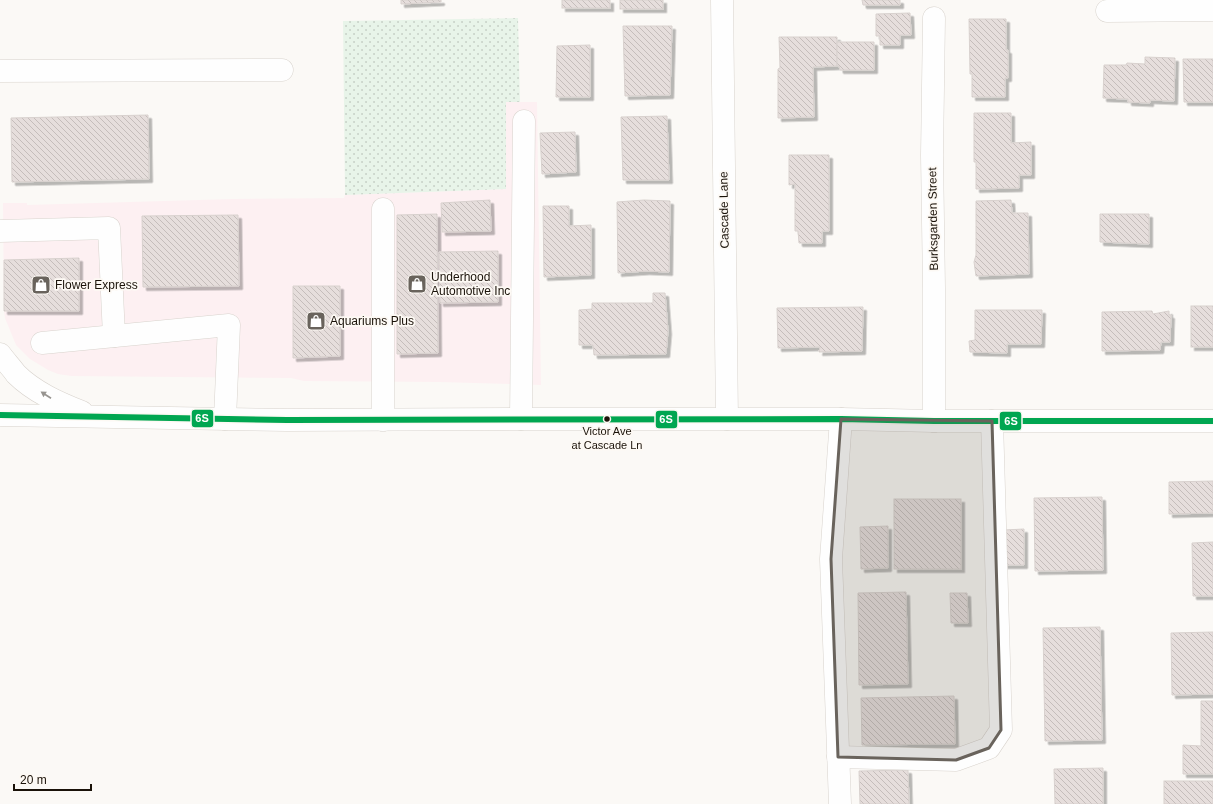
<svg xmlns="http://www.w3.org/2000/svg" width="1213" height="804" viewBox="0 0 1213 804" font-family="Arial,sans-serif">
<defs>
<pattern id="grass-dots" width="8" height="8" patternUnits="userSpaceOnUse"><rect width="8" height="8" fill="#e8f4e9"/><path d="M2 2h.1M6 6h.1" fill="none" stroke="#c6d0c6" stroke-width="1.8" stroke-linecap="round"/></pattern>
<pattern id="building-back-hatch" width="6" height="6" patternUnits="userSpaceOnUse"><rect width="6" height="6" fill="#e6dedc"/><path d="M-1 5l2 2M0 0l6 6M5-1l2 2" fill="none" stroke="#c5bdbb"/></pattern>
<filter id="shadow"><feDropShadow dx="3.5" dy="3.5" stdDeviation="0" flood-color="#0004"/></filter>
</defs>
<rect width="100%" height="100%" fill="#fbf9f6"/>
<path fill="#fdf0f2" d="M506 102H537L541 385 439 382 304 381 291 378 71 376 58 374 48 370 30 359 16 345 5 318 4 311 3 203H27V205L233 199 344 198 345 195 506 189Z"/>
<path fill="url(#grass-dots)" d="M518 18 520 102H506V189L345 195 343 21Z"/>
<g fill="url(#building-back-hatch)" stroke="#d8d1ce" filter="url(#shadow)">
<path d="M401 0H441V2L401 4Z"/>
<rect x="562" y="0" width="48" height="8"/>
<rect x="620" y="0" width="43" height="9"/>
<path d="M862 0H900V5H863Z"/>
<path d="M910 13 911 35H900V45H880V36H876V14Z"/>
<path d="M969 19H1006V50H1008V78H1005V97H972V74H970Z"/>
<path d="M623 26H672L670 95 625 96Z"/>
<path d="M779 37H837V66L813 67 814 117 778 118V69L780 68Z"/>
<path d="M837 42H874V70H840L839 66H837Z"/>
<path d="M590 45V97H556L557 46Z"/>
<path d="M1145 57 1175 58 1174 101 1150 100V103L1128 102V99L1103 98 1104 65H1126L1127 63 1145 64Z"/>
<path d="M1183 59H1213V102H1184Z"/>
<path d="M974 113H1011V143L1031 142V175H1019V188L976 189V162H974Z"/>
<path d="M148 115 149 179 12 182 11 118Z"/>
<path d="M667 116 669 180H623L621 117Z"/>
<path d="M575 132 576 172 542 174 540 133Z"/>
<path d="M789 155H829V231H822V243H799L798 231H795V184L789 185Z"/>
<path d="M490 200 491 231 442 232 441 203Z"/>
<path d="M644 200 670 201 669 272 646 271 618 273 617 202Z"/>
<path d="M1011 200 1012 213H1028L1029 274 976 276 974 262 976 255V201Z"/>
<path d="M543 206H569V226L591 225V275L544 277Z"/>
<path d="M437 214 438 353 397 354V215Z"/>
<path d="M1100 214H1149V244L1100 242Z"/>
<path d="M238 215 239 286 143 287 142 216Z"/>
<path d="M498 251V302L440 303 439 252Z"/>
<path d="M79 258V311H4V260Z"/>
<path d="M293 286H340V356L293 358Z"/>
<path d="M653 293H665L668 331 666 354 594 355 593 345H579V310L592 309V303H653Z"/>
<rect x="1191" y="306" width="22" height="41"/>
<path d="M863 307 862 351 819 352 820 347 778 348 777 308Z"/>
<path d="M975 310H1042L1041 344H1007V353L970 352 969 341 975 340Z"/>
<path d="M1152 311 1153 314 1169 311V315H1171L1170 342H1161L1160 350 1102 351V312Z"/>
<path d="M1213 481V513L1169 514V482Z"/>
<path d="M1102 497 1103 570 1035 571 1034 498Z"/>
<rect x="894" y="499" width="67" height="70"/>
<path d="M888 526V568L861 569 860 527Z"/>
<path d="M1024 529V565H1004V530Z"/>
<path d="M1213 542V596H1193L1192 543Z"/>
<path d="M906 592 908 684 859 685 858 593Z"/>
<path d="M950 593H967L968 623H951Z"/>
<path d="M1100 627 1102 740 1045 741 1043 628Z"/>
<path d="M1213 632V694L1172 695 1171 633Z"/>
<path d="M954 696 955 744 862 745 861 698Z"/>
<path d="M1201 701H1213V774H1183V745L1201 746Z"/>
<path d="M1103 768V804H1055L1054 769Z"/>
<path d="M908 770 909 804H860L859 771Z"/>
<rect x="1164" y="781" width="49" height="23"/>
</g>
<g fill="none" stroke-linecap="round" stroke-linejoin="round">
<g stroke="#d8d3cd" stroke-width="23">
<g id="minor">
<path d="M722 0 727 419"/>
<path d="M1107 11 1213 10"/>
<path d="M0 71 282 70"/>
<path d="M0 231 109 228 114 336"/>
<path d="M42 343 229 325 225 419"/>
<path d="M521 419 524 121"/>
<path d="M383 420V209"/>
<path d="M934 421V288L932 155 934 18"/>
<path d="M838 757 956 760 989 748 1001 730 992 421"/>
<path d="M840 804 831 559 841 419"/>
</g>
</g>
<g stroke="#d8d3cd" stroke-width="23">
<g id="major">
<path d="M0 354C5 361 11 367 16 374 34 392 59 403 82 412"/>
<path d="M0 415 287 420 521 419H841L934 421H1213"/>
</g>
</g>
<use href="#minor" stroke="#fefefe" stroke-width="22"/>
<use href="#major" stroke="#fefefe" stroke-width="22"/>
<g stroke="#fdf9f4" stroke-width="9">
<path id="bus-1" d="M0 415 287 420 841 419 934 421H1213"/>
</g>
<use href="#bus-1" stroke="#00a651" stroke-width="6"/>
</g>
<defs><path id="oneway-solid" d="M-6-.8H1V-3.2L6.5 0L1 3.2V.8H-6Z"/></defs>
<use fill="#979490" href="#oneway-solid" transform="translate(46 395) rotate(-147)"/>
<path fill="#69635c" fill-opacity="0.2" stroke="#69635c" stroke-width="3" stroke-linejoin="round" d="M841 419 992 421 1001 730 989 748 956 760 838 757 831 559Z"/>
<defs>
<g id="shop-square" transform="scale(1)"><rect x="-9" y="-9" width="18" height="18" rx="4" fill="#69635c" stroke="#fdf9f4"/><path d="M-5-2.5h2.3a2.7 3.5 0 0 1 5.4 0H5L5.5 6h-11ZM-1.5-2.5h3a1.5 2.3 0 0 0-3 0Z" fill="#fff"/></g>
</defs>
<g fill-rule="evenodd">
<use href="#shop-square" x="417" y="284"/>
<use href="#shop-square" x="41" y="285"/>
<use href="#shop-square" x="316" y="321"/>
</g>
<circle fill="#1a1209" stroke="#fdf9f4" stroke-width="1.5" cx="607" cy="419" r="3.5"/>
<g text-anchor="middle" dominant-baseline="central" stroke-width="3.5" stroke-linejoin="round" paint-order="stroke">
<g font-size="11" fill="#1a1209" stroke="#fdf9f4">
<text x="607" y="431">Victor Ave<tspan x="607" dy="14">at Cascade Ln</tspan></text>
</g>
<g font-size="12" fill="#1a1209" stroke="#fdf9f4">
<text transform="translate(724 210) rotate(-91)">Cascade Lane</text>
<text transform="translate(933 219) rotate(-91)">Burksgarden Street</text>
</g>
<g font-size="12" fill="#1a1209" stroke="#fdf9f4" text-anchor="start">
<text x="431" y="277">Underhood<tspan x="431" dy="14">Automotive Inc</tspan></text>
<text x="55" y="285">Flower Express</text>
<text x="330" y="321">Aquariums Plus</text>
</g>
</g>
<g stroke="#fdf9f4" stroke-width="1.5">
<rect x="191" y="409" width="23" height="19" rx="4" fill="#00a651"/>
<rect x="655" y="410" width="23" height="19" rx="4" fill="#00a651"/>
<rect x="999" y="411" width="23" height="20" rx="4" fill="#00a651"/>
</g>
<g font-size="11" text-anchor="middle" font-weight="bold" fill="#fff">
<text x="202" y="422">6S</text>
<text x="666" y="423">6S</text>
<text x="1011" y="425">6S</text>
</g>
<path d="M14 784v6h77v-6" fill="none" stroke="#1a1209" stroke-width="2"/>
<text x="20" y="784" font-size="12" fill="#1a1209" stroke="#fdf9f4" stroke-width="3" paint-order="stroke">20 m</text>
</svg>
